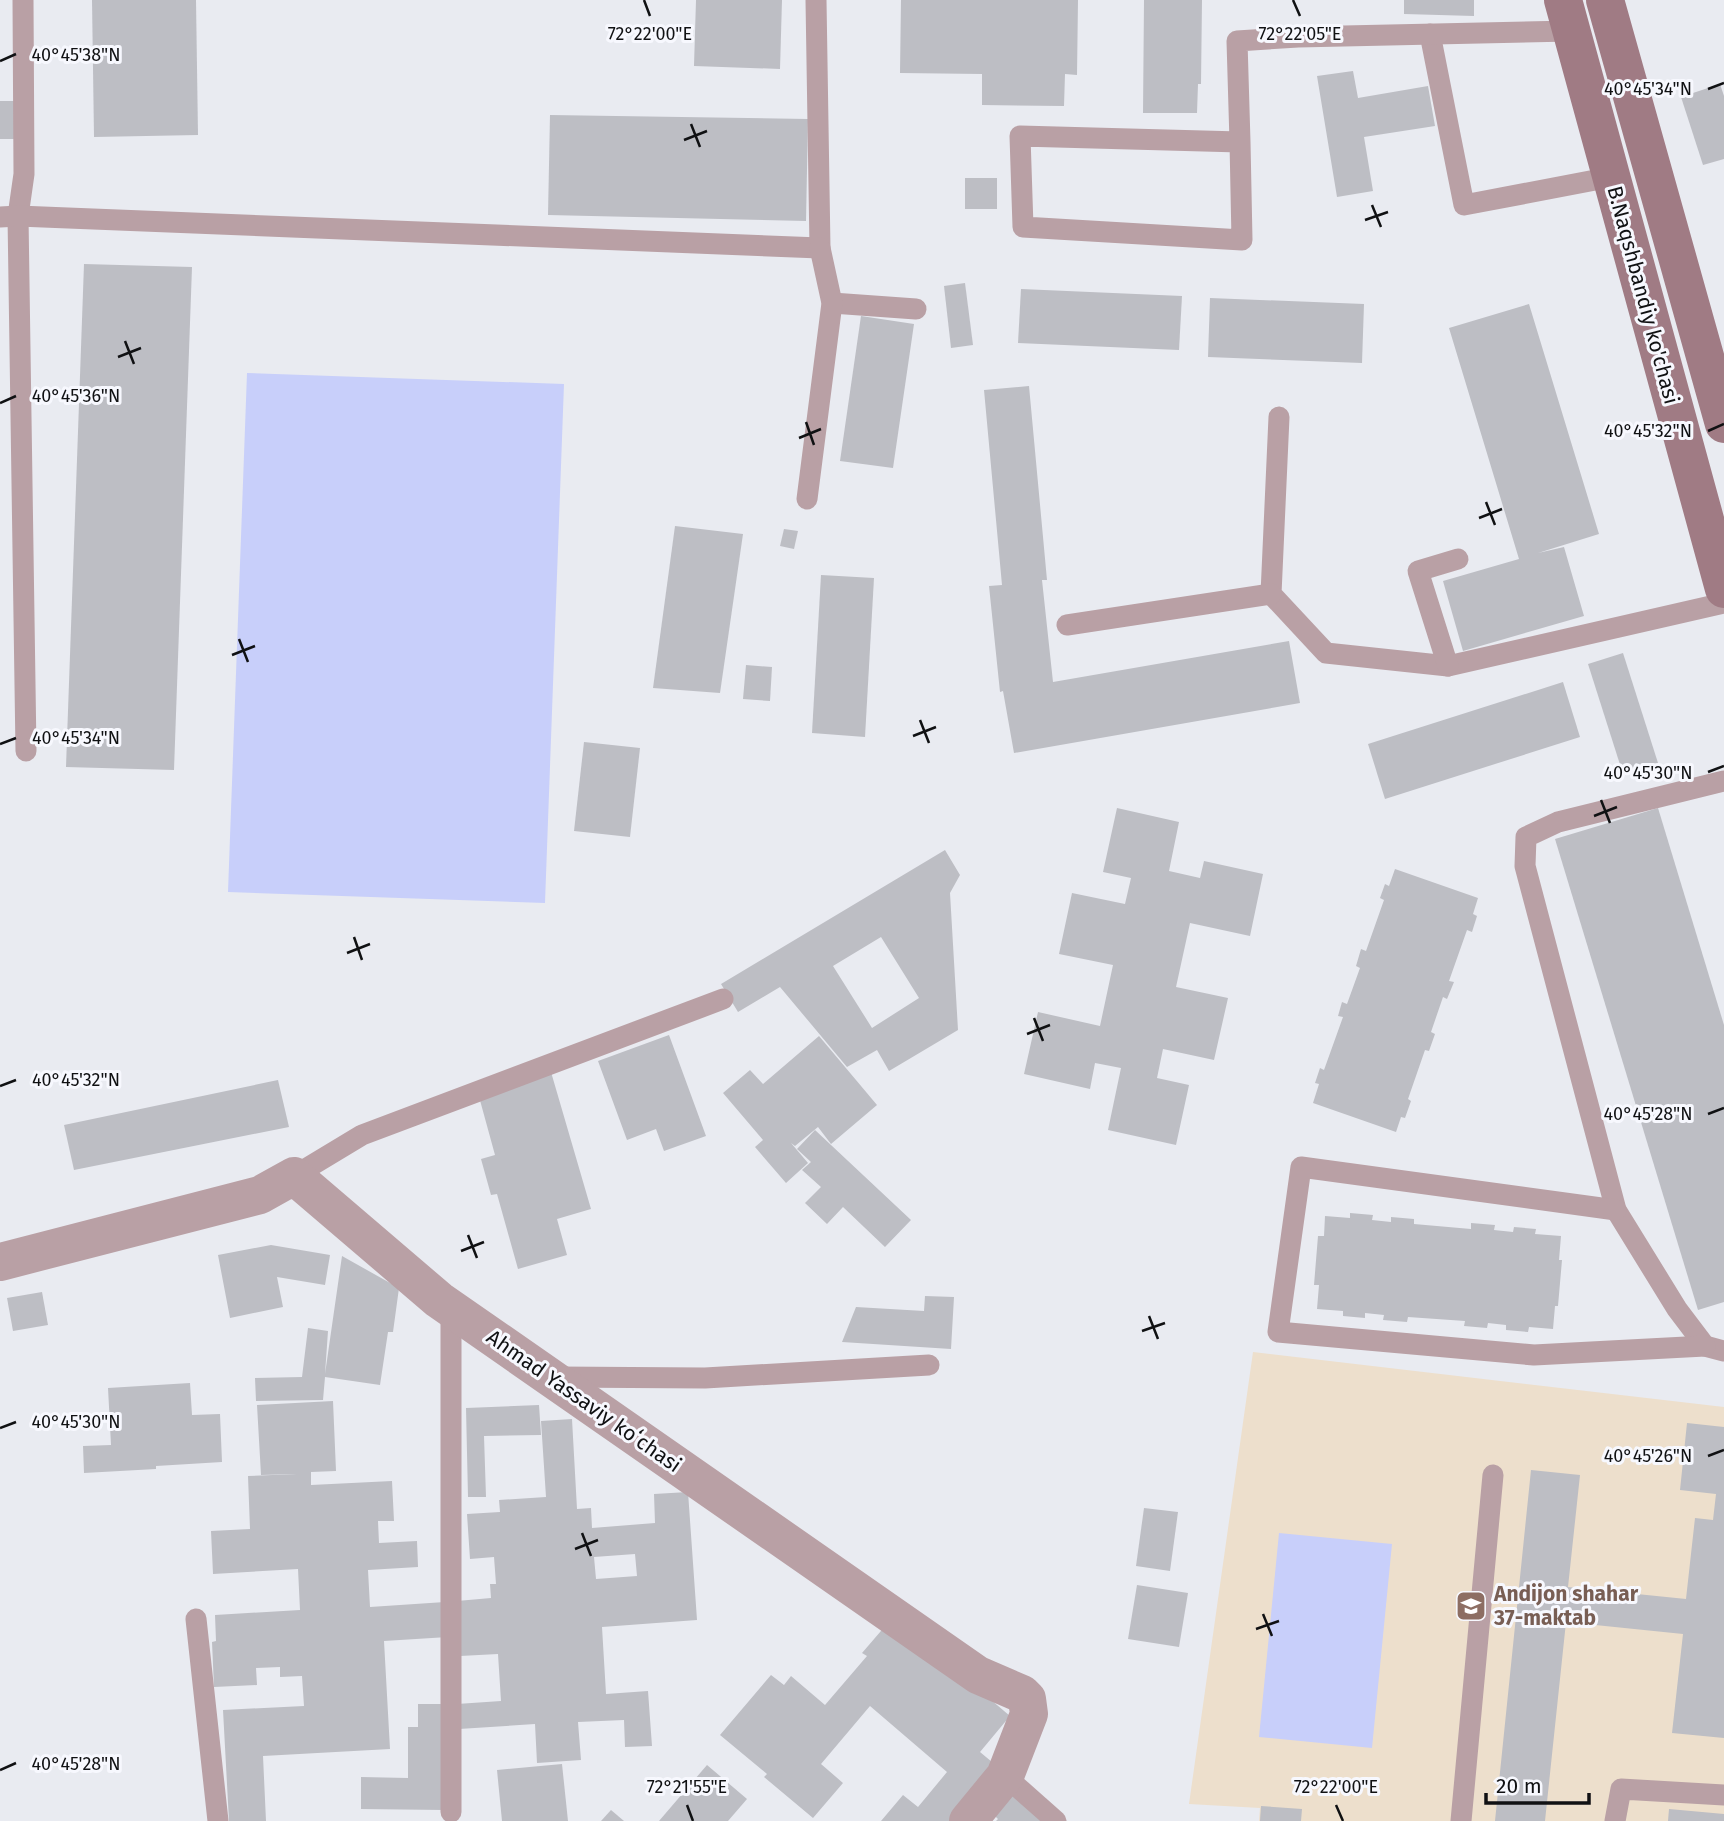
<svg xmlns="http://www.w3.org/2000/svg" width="1724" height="1821" viewBox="0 0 1724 1821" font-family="'Fira Sans',sans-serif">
<rect width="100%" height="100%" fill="#e9ebf1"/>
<path fill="#eddfcc" d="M1253 1352 1724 1407V1821H1259L1260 1808 1189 1804Z"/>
<g fill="#c8cffa">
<path d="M247 373 564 384 545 903 228 892Z"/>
<path d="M1279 1533 1392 1544 1372 1748 1259 1737Z"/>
</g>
<g fill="#bdbec4" fill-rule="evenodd">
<path d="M92 0H196L198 135 94 137Z"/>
<path d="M696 0H782L780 69 694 66Z"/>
<path d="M901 0H1078L1077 75 1065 74 1064 106 982 105V74L900 73Z"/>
<path d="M1144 0H1202L1201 84H1198L1197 113H1143Z"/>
<path d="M1404 0H1474V16L1404 14Z"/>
<path d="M1353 71 1358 98 1428 86 1435 126 1364 137 1373 191 1337 197 1317 76Z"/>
<path d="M1720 84 1724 96V159L1703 165 1681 97Z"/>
<path d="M0 101H16L17 139H0Z"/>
<path d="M550 115 808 119 806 221 548 215Z"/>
<rect x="965" y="178" width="32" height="31"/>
<path d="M84 264 192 267 174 770 66 767Z"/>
<path d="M965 283 973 345 951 348 944 286Z"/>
<path d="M1021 289 1182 296 1179 350 1018 343Z"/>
<path d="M1210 298 1364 304 1362 363 1208 357Z"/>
<path d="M1529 304 1599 534 1538 553 1564 547 1584 616 1463 651 1443 581 1519 559 1449 328Z"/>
<path d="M861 316 914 324 893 468 840 461Z"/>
<path d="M1029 386 1047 580H1042L1053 682 1289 641 1300 703 1014 753 1003 691 1000 692 989 586 1002 585 984 390Z"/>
<path d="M675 526 743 534 720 693 653 688Z"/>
<path d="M784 529 798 531 794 549 780 546Z"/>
<path d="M821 575 874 578 865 737 812 733Z"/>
<path d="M1623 653 1658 763 1623 774 1588 664Z"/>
<path d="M746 665 772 667 770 701 743 699Z"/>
<path d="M1563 682 1580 737 1385 799 1368 744Z"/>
<path d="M584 742 640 748 630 837 574 831Z"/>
<path d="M1117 808 1179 822 1169 871 1200 878 1204 861 1263 874 1250 936 1190 923 1176 987 1228 998 1214 1060 1163 1049 1157 1078 1189 1085 1176 1145 1108 1130 1121 1068 1095 1063 1090 1089 1024 1074 1038 1012 1100 1026 1113 965 1059 954 1072 893 1125 904 1131 878 1103 872Z"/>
<path d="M1658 808 1724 1025V1302L1698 1310 1555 839Z"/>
<path d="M945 850 960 875 950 893 958 1030 889 1071 877 1050 847 1067 780 987 738 1012 721 984ZM881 937 919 998 872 1028 833 966Z"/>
<path d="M1395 869 1478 898 1473 914 1477 916 1472 932 1467 930 1449 981 1454 982 1447 999 1443 997 1431 1032 1435 1034 1429 1051 1425 1050 1408 1099 1411 1101 1405 1118 1401 1117 1396 1132 1313 1103 1319 1084 1315 1083 1320 1068 1324 1070 1343 1017 1338 1016 1342 1002 1347 1004 1360 968 1356 966 1361 949 1366 951 1384 900 1380 898 1385 884 1389 886Z"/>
<path d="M669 1035 706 1136 664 1151 656 1129 627 1140 598 1061Z"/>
<path d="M819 1036 877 1105 831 1144 818 1127 795 1146 791 1143 808 1163 786 1183 755 1147 763 1140 723 1093 750 1070 763 1084Z"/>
<path d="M551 1072 591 1209 557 1219 567 1255 518 1269 497 1194 491 1195 481 1159 495 1155 478 1093Z"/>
<path d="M278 1080 289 1127 74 1170 64 1125Z"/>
<path d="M815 1130 911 1220 885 1247 843 1207 827 1224 805 1203 821 1187 802 1170 811 1162 797 1149Z"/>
<path d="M1350 1213 1373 1215 1372 1220 1391 1222V1217L1414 1219V1224L1471 1229V1223L1495 1225 1494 1230 1513 1232 1514 1227 1536 1229 1535 1234 1561 1236 1559 1260H1562L1558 1306H1555L1553 1329 1529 1327 1528 1332 1506 1330V1325L1488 1323 1487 1328 1464 1326 1465 1321 1408 1317 1407 1322 1383 1320 1384 1315 1365 1313V1318L1343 1316V1311L1317 1309 1319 1285H1314L1318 1236H1324L1325 1216 1350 1218Z"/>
<path d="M271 1245 330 1255 325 1285 277 1277 283 1307 230 1318 218 1255Z"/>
<path d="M342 1256 399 1288 393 1332H388L380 1385 325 1377 323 1400 256 1401 255 1378 302 1377 308 1328 328 1331 325 1374Z"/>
<path d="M42 1292 48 1325 13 1331 7 1298Z"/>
<path d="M925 1296 954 1297 951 1349 842 1342 856 1307 924 1311Z"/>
<path d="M190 1383 192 1415 220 1414 222 1462 156 1466V1469L84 1473 83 1446 111 1445 108 1388Z"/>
<path d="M333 1401 336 1471 311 1472V1485L392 1481 394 1521H378L379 1543 417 1541 418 1567 368 1570 370 1607 445 1602 448 1637 384 1641 390 1749 263 1756 266 1821H229L223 1710 304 1706 302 1676 280 1677V1667L256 1668 257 1685 214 1687 212 1642 216 1641 215 1615 300 1610 298 1569 213 1574 211 1531 250 1529 248 1476 297 1474 261 1475 257 1405Z"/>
<path d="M539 1405 541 1435 484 1436 486 1497H468L466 1408Z"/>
<path d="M572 1419 577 1509 591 1508 592 1528 655 1523 654 1494 688 1492 697 1620 602 1627 606 1694 648 1691 652 1746 625 1747 624 1720 578 1722 581 1760 537 1763 535 1724 459 1729 457 1704 501 1701 498 1654 460 1656 457 1601 491 1598 490 1584H496L494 1557 470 1559 467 1514 500 1512 499 1500 546 1497 541 1421ZM635 1554 637 1576 596 1579 594 1557Z"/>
<path d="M1687 1423 1724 1427V1738L1672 1733 1683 1634 1566 1622 1545 1821H1495L1531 1470 1580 1475 1568 1587 1686 1599 1695 1518 1713 1520 1716 1494 1680 1490Z"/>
<path d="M1144 1508 1178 1512 1170 1571 1136 1566Z"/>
<path d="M1137 1585 1188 1593 1179 1647 1128 1639Z"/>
<path d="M893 1617 1010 1716 980 1752 998 1767 952 1821H881L903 1795 918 1807 947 1772 870 1706 821 1764 843 1783 813 1818 764 1777 767 1774 720 1735 771 1675 784 1685 791 1676 825 1705 867 1656 862 1653Z"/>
<path d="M418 1704H445L444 1810 361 1809V1777L408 1778V1727H418Z"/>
<path d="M562 1764 568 1821H502L497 1770Z"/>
<path d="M707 1765 747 1799 728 1821H659Z"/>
<path d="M1011 1793 1044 1821H996L998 1819 993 1814Z"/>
<path d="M1261 1806 1302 1809 1301 1821H1260Z"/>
<path d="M1669 1809 1724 1814V1821H1668Z"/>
<path d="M611 1810 624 1821H601Z"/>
</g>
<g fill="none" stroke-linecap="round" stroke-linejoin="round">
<g stroke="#b9a0a5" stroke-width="21">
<path d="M23 0 24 174 18 216 26 751"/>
<path d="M1430 34 1464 205 1611 177"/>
<path d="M1240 142 1242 240 1023 227 1020 136 1240 142 1237 41 1298 37 1571 31"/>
<path d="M0 217 18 216 820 248 816 0"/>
<path d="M832 303 916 309"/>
<path d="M1279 417 1271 594 1326 653 1448 666 1724 603"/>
<path d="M807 499 832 303 820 248"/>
<path d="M1067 625 1271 594"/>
<path d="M1448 666 1418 571 1458 559"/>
<path d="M1724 781 1558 822 1526 837 1525 866 1616 1210 1677 1309 1705 1346 1724 1351"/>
<path d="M294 1176 362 1135 723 999"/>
<path d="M1616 1210 1301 1167 1278 1332 1534 1355 1705 1346"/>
<path d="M451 1307V1812"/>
<path d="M557 1377 705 1378 929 1365"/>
<path d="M196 1619 218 1821"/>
<path d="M1005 1776 1056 1821"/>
<path d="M1461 1821 1493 1475"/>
<path d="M1615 1821 1621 1789 1724 1795"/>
</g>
<path stroke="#b9a0a5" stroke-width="38" d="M0 1262 260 1195 294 1176 439 1300 978 1675 1022 1694 1027 1699 1029 1714 1005 1776 968 1821"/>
<g stroke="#a07b84" stroke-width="38">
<path d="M1563 0 1724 589"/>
<path d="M1605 0 1724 424"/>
</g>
</g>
<path fill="none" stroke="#101113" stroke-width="2.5" d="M644 0 650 16M1293 0 1300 16M0 61 16 54M1708 89 1724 83M691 124 700 147M684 140 707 131M1372 205 1381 227M1365 220 1388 212M125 341 134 364M118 357 141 348M0 403 16 396M806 422 814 445M1708 431 1724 424M799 438 821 429M1486 502 1495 525M1479 518 1502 509M239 639 248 662M232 655 255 646M920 720 929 743M913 736 936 727M0 744 16 738M1708 772 1724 766M1601 800 1610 823M1594 816 1617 807M354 937 362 960M347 953 370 944M1034 1018 1043 1041M1027 1034 1050 1025M0 1086 16 1080M1708 1114 1724 1108M468 1235 477 1258M461 1251 484 1242M1149 1316 1158 1339M1142 1331 1165 1323M0 1428 16 1422M1708 1456 1724 1450M582 1533 591 1556M575 1549 598 1540M1263 1614 1272 1636M1256 1629 1279 1621M0 1770 16 1763M687 1805 693 1821M1336 1805 1343 1821"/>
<defs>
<g id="school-square" transform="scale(1.575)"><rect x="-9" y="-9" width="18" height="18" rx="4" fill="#8d6e63" stroke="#f7f8fe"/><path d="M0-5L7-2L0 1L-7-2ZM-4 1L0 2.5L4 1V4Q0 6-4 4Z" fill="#fff"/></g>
</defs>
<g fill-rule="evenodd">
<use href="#school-square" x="1471" y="1606"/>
</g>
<g text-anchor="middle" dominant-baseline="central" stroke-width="6" stroke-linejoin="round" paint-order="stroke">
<g font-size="21" fill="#101113" stroke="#f7f8fe">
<text transform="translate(1643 295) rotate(75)">B.Naqshbandiy ko'chasi</text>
<text transform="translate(584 1401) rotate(35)">Ahmad Yassaviy koʻchasi</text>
</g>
<g font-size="21" font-weight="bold" fill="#785e54" stroke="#f7f8fe" text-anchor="start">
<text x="1494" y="1594">Andijon shahar<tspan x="1494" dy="24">37-maktab</tspan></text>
</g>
</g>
<g font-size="18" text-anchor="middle" fill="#101113" stroke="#f7f8fe" stroke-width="6" stroke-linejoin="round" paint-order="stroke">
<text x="650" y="40">72°22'00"E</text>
<text x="1300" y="40">72°22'05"E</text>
<text x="76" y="61">40°45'38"N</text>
<text x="1648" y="95">40°45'34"N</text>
<text x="76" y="402">40°45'36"N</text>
<text x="1648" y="437">40°45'32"N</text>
<text x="76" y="744">40°45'34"N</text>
<text x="1648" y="779">40°45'30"N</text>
<text x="76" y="1086">40°45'32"N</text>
<text x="1648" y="1120">40°45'28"N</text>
<text x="76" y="1428">40°45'30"N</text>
<text x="1648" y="1462">40°45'26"N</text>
<text x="76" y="1770">40°45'28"N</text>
<text x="687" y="1793">72°21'55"E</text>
<text x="1336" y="1793">72°22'00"E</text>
</g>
<path d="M1486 1793v10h103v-10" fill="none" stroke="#101113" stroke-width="3.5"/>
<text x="1496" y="1793" font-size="21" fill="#101113" stroke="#f7f8fe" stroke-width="5" paint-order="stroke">20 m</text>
</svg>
